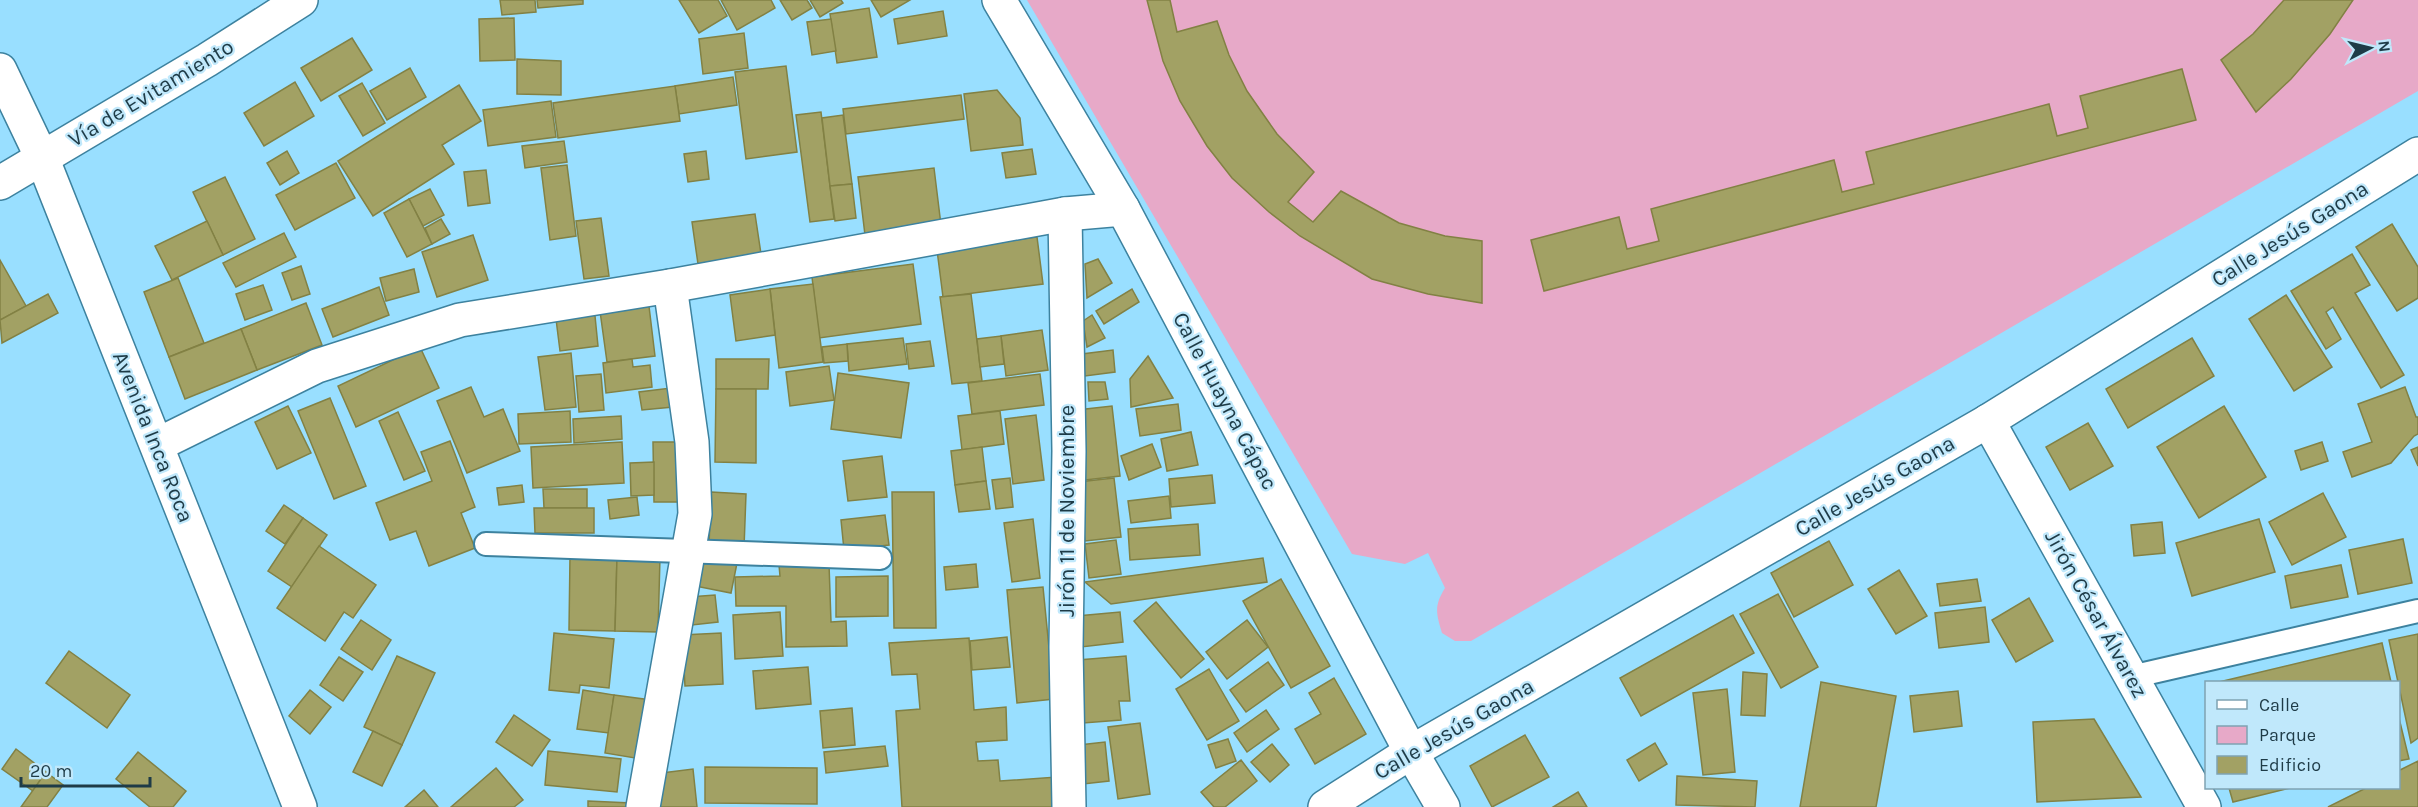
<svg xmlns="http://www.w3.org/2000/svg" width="2418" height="807" viewBox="0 0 2418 807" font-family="Karla,sans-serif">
<rect width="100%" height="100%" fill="#99dfff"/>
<path fill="#e7a9c8" d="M1027 0H2418V91L1471 641H1455L1442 633C1436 613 1434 606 1445 588L1428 553 1405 564 1352 554Z"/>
<g fill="#a2a164" stroke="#828144" stroke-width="1.5">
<path d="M500 0H535L536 12 502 15Z"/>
<path d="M537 0H583V4L538 8Z"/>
<path d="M679 0H718L727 16 699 33Z"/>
<path d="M721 0H771L775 8 737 30Z"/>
<path d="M780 0H807L812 8 792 20Z"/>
<path d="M810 0H841L843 3 820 17Z"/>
<path d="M871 0H910L881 17Z"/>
<path d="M1147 0H1170L1177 32 1217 21 1229 55 1247 91 1277 134 1314 172 1288 202 1313 222 1341 191 1399 223 1445 236 1482 241V303L1428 294 1372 279 1300 236 1269 212 1232 178 1207 146 1180 101 1163 61Z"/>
<path d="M2284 0H2353L2330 34 2291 79 2256 112 2221 60 2253 34Z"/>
<path d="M869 8 877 57 837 63 830 14Z"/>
<path d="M943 11 947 36 898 44 894 19Z"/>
<path d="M514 18 515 60 480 61 479 19Z"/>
<path d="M831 19 836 51 812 55 807 22Z"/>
<path d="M744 33 748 68 703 74 699 39Z"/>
<path d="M352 38 372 70 321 101 301 68Z"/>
<path d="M517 59 561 61V95L517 94Z"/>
<path d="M786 66 797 152 746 159 735 72Z"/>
<path d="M410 68 426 97 387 120 370 91Z"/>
<path d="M2182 69 2196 120 1544 291 1531 240 1619 217 1627 249 1659 241 1651 209 1834 160 1842 192 1874 184 1866 152 2049 104 2057 136 2088 128 2080 96Z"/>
<path d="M733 77 737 105 679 114 675 86Z"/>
<path d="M295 82 314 116 264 146 244 113Z"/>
<path d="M362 83 385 123 363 136 339 96Z"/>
<path d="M459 85 481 121 442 145 454 164 373 216 338 161Z"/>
<path d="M675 86 680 121 558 138 553 103Z"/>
<path d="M997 90 1020 118 1023 145 971 151 964 94Z"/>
<path d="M961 95 964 119 846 134 843 109Z"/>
<path d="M551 101 556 137 488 146 483 110Z"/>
<path d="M821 112 834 219 810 222 796 115Z"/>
<path d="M843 115 852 184 830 186 822 118Z"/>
<path d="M564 141 567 162 525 168 522 146Z"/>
<path d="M1032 149 1036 174 1006 178 1002 153Z"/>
<path d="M287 151 299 173 280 185 267 163Z"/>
<path d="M706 151 709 179 688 182 684 154Z"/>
<path d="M336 163 355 198 295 230 276 195Z"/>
<path d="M567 165 576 236 550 240 541 168Z"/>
<path d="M934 168 941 225 865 235 858 177Z"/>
<path d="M486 170 490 203 468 206 464 172Z"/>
<path d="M225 177 255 239 223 255 193 192Z"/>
<path d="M852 184 856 218 835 221 830 186Z"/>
<path d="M430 189 444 215 423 226 409 199Z"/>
<path d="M409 199 432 244 407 257 384 213Z"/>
<path d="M755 214 761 254 698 264 692 222Z"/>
<path d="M601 218 609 276 584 279 576 221Z"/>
<path d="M441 219 450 234 432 244 425 228Z"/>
<path d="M207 221 223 255 172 280 155 246Z"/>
<path d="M2392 224 2418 267V298L2397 311 2356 247Z"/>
<path d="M284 233 296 257 236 287 223 263Z"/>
<path d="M473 235 488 280 437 297 422 252Z"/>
<path d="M1037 237 1043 284 943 297 937 250Z"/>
<path d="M2352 254 2370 285 2355 293 2404 375 2381 388 2333 307 2326 312 2341 339 2326 349 2291 291Z"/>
<path d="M1098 259 1112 283 1087 298 1085 264Z"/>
<path d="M0 260 26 306 0 320Z"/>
<path d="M913 264 921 324 819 338 812 277Z"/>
<path d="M301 266 310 294 292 300 282 273Z"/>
<path d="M414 269 419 292 386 301 380 278Z"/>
<path d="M178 278 204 343 169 357 144 292Z"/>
<path d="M813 284 823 362 779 368 770 289Z"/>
<path d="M263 285 272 310 245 320 236 294Z"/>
<path d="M379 287 389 315 333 337 322 309Z"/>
<path d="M770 289 775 335 736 341 730 295Z"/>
<path d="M1132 289 1139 302 1104 324 1096 311Z"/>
<path d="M48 294 58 313 2 343 0 320Z"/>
<path d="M971 294 982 381 952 384 940 297Z"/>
<path d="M2286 295 2332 367 2294 391 2249 319Z"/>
<path d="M648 298 655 356 607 362 599 304Z"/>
<path d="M306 303 322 345 257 370 241 329Z"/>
<path d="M594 306 598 346 560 351 555 311Z"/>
<path d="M1092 315 1105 338 1087 347 1083 321Z"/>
<path d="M241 329 257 370 185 399 169 357Z"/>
<path d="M1042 330 1048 370 1006 376 1001 336Z"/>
<path d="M1001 336 1004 364 980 367 977 339Z"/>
<path d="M903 338 907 364 849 371 847 344Z"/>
<path d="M2192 338 2214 376 2128 428 2106 389Z"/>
<path d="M930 341 934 366 909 369 906 344Z"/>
<path d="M847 344 848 361 824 363 822 347Z"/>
<path d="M420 347 439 388 356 427 338 386Z"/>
<path d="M1113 350 1115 372 1085 376 1082 354Z"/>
<path d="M571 353 576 407 545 410 538 357Z"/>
<path d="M1148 356 1173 398 1131 407 1130 379Z"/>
<path d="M632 359 633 367 650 365 652 387 606 393 603 363Z"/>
<path d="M716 359H769L768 389H716Z"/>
<path d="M829 366 834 400 790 406 786 372Z"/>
<path d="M838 373 909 383 901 438 831 429Z"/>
<path d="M601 374 604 410 579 412 576 376Z"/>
<path d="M1040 374 1044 405 972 414 968 383Z"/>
<path d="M1088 382H1105L1108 399 1089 401Z"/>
<path d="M471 387 484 417 503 409 520 451 467 473 437 401Z"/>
<path d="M2405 387 2416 417H2418V434L2414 436 2391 463 2352 477 2343 452 2372 442 2358 404Z"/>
<path d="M671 388 673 407 642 410 639 392Z"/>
<path d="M716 389H756V463L715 462Z"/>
<path d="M330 398 366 486 334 499 298 411Z"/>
<path d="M1178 404 1181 430 1140 436 1136 409Z"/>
<path d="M288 406 311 453 277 469 255 422Z"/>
<path d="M1112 406 1120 476 1085 480 1077 410Z"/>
<path d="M2224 406 2266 477 2199 518 2157 447Z"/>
<path d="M570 411 571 442 519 444 518 414Z"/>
<path d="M1000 411 1004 444 962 450 958 416Z"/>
<path d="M398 412 425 471 404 480 379 421Z"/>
<path d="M1036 415 1044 480 1013 484 1005 419Z"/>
<path d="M621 416 622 439 574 443 573 419Z"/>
<path d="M2088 423 2113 466 2070 490 2046 447Z"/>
<path d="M1191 432 1198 465 1167 471 1161 439Z"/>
<path d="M450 441 475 507 461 513 475 548 429 566 416 531 390 540 376 503 432 481 421 452Z"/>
<path d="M622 442 624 483 533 488 531 447Z"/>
<path d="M653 442H686L687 502H654Z"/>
<path d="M2322 442 2328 461 2301 470 2295 451Z"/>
<path d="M1152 444 1161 467 1129 480 1121 456Z"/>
<path d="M982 447 986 481 955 485 951 451Z"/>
<path d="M2418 447V466L2411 450Z"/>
<path d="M882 456 887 497 848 501 843 461Z"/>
<path d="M654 462V495L631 496 630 463Z"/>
<path d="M1212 475 1215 503 1171 507 1169 479Z"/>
<path d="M1010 478 1013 507 996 509 992 480Z"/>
<path d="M1114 478 1121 537 1085 541 1078 482Z"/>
<path d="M986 481 990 509 959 512 955 485Z"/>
<path d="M522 485 524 502 499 505 497 488Z"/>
<path d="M543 489H587V508H544Z"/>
<path d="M711 492 746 494 744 548 709 546Z"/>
<path d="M892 492H934L936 628H894Z"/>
<path d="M2323 493 2346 537 2292 565 2269 522Z"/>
<path d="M1169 496 1171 518 1131 523 1128 501Z"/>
<path d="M637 497 639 515 610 519 608 500Z"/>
<path d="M284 505 303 518 285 544 266 531Z"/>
<path d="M534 508H594V533H535Z"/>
<path d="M885 515 889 545 844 550 841 520Z"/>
<path d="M303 518 327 535 292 587 268 571Z"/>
<path d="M1033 519 1040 578 1012 582 1004 523Z"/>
<path d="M2259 519 2275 572 2192 596 2176 543Z"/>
<path d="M2162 522 2165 553 2134 556 2131 525Z"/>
<path d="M1198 524 1200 555 1130 560 1128 529Z"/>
<path d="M2403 539 2412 583 2358 594 2349 550Z"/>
<path d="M1116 540 1121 574 1089 578 1085 544Z"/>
<path d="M1829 541 1853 585 1794 617 1771 573Z"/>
<path d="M319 546 376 585 353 618 344 612 325 641 277 608Z"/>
<path d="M696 555 737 563 731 593 690 585Z"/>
<path d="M570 556 617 557 615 631 569 630Z"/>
<path d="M617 557H660L658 632 615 631Z"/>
<path d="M1263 558 1267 582 1111 604 1085 582Z"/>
<path d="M829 564 831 622 846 621 847 646 786 647V606H736L735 577 780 576 779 565Z"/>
<path d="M976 564 978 587 946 590 944 567Z"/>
<path d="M2341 565 2348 597 2291 608 2285 576Z"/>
<path d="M1899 570 1927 616 1896 634 1868 589Z"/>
<path d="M888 576V616L836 617V577Z"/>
<path d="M1281 579 1330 666 1291 688 1243 601Z"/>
<path d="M1977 579 1981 601 1940 606 1937 584Z"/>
<path d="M1043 587 1054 699 1017 703 1007 590Z"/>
<path d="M1778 594 1818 667 1781 688 1740 614Z"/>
<path d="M715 595 718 622 692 625 689 597Z"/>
<path d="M2029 598 2053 641 2016 662 1992 620Z"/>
<path d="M1156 602 1204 659 1181 678 1134 621Z"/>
<path d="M1985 607 1989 642 1939 648 1935 613Z"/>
<path d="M780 612 783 656 735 659 733 615Z"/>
<path d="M1120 612 1123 642 1081 647 1077 616Z"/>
<path d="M1733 615 1754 653 1641 716 1620 678Z"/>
<path d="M361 620 391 640 372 670 341 649Z"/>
<path d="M1247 620 1268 647 1227 679 1206 652Z"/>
<path d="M554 633 614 639 609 688 580 685 579 693 549 690Z"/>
<path d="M721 633 723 684 685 686 682 635Z"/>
<path d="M2418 634V738L2411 743 2389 640Z"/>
<path d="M1007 637 1010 667 972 670 970 641Z"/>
<path d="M969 638 974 710 1006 707 1007 740 976 742 978 761 998 760 1000 781 1057 777 1058 807H902L896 711 920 709 917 674 892 675 889 643Z"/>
<path d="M2382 643 2391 682H2219Z"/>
<path d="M69 651 130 695 107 728 46 683Z"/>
<path d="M397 656 435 673 402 745 364 727Z"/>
<path d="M1126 656 1130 701H1119L1121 720 1083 723 1078 660Z"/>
<path d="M339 657 363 672 343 701 320 685Z"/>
<path d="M1268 662 1284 685 1246 712 1230 690Z"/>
<path d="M808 667 811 704 756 709 753 671Z"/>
<path d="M1209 669 1239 721 1207 740 1176 689Z"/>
<path d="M1743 672 1767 674 1765 716 1741 715Z"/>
<path d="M1334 678 1366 734 1315 764 1295 729 1321 714 1309 693Z"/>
<path d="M1821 682 1896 696 1876 807H1800Z"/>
<path d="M1727 689 1735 772 1703 775 1693 693Z"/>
<path d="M310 690 331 707 310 734 289 716Z"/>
<path d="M583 690 614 695 609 733 577 729Z"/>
<path d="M1958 691 1962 726 1914 732 1910 696Z"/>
<path d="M614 695 651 700 641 759 605 753Z"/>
<path d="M852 708 855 745 823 748 820 711Z"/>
<path d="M1266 710 1279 729 1247 752 1234 733Z"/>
<path d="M2398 714 2409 759 2398 761Z"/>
<path d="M514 715 550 740 532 766 496 742Z"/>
<path d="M2094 719 2141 797 2037 802 2033 722Z"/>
<path d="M1140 723 1150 794 1118 799 1108 727Z"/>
<path d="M373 731 402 745 382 786 353 772Z"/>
<path d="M1525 735 1549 777 1492 807 1470 766Z"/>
<path d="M1228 739 1236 761 1216 768 1208 745Z"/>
<path d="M1105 742 1109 781 1083 784 1079 745Z"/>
<path d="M1655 743 1667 764 1639 781 1627 760Z"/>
<path d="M1272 744 1289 765 1270 782 1251 762Z"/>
<path d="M885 746 888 766 826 773 824 752Z"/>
<path d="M16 749 46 772 33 791 2 769Z"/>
<path d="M548 751 621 759 617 792 545 785Z"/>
<path d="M138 752 186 791 173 807H150L116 779Z"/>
<path d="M1241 760 1257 781 1225 807H1214L1201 792Z"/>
<path d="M2418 761V807H2328L2366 788H2398V771Z"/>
<path d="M705 767 817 768V804L705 803Z"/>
<path d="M496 768 523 800 514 807H451Z"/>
<path d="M693 769 697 807H658L654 774Z"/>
<path d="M46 772 63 785 47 807H21Z"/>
<path d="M1677 776 1757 781 1755 807 1676 805Z"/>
<path d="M2229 788H2290L2233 802Z"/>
<path d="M424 790 438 807H405Z"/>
<path d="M1578 792 1587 807H1553Z"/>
<path d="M588 801 631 803V807H588Z"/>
</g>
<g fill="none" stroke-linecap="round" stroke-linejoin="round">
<g stroke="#3d829f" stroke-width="26">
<g id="service">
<path d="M486 544 880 558"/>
<path d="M2131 677 2418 611"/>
</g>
</g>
<g stroke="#3d829f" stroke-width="36">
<g id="minor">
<path d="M999 0 1123 209 1411 752 1443 807"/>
<path d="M0 70 43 160 300 807"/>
<path d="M1065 214 1069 451 1066 647 1069 807"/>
<path d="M1988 421 2204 807"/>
<path d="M157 445 317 366 460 320 670 286 1065 214 1123 209"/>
<path d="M643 807 695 514 692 442 670 286"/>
<path d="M1325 807 1411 752 1988 421 2418 154"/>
</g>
</g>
<g stroke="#3d829f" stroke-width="36">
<path id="trunk" d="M0 183 207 60 301 0"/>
</g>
<use href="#service" stroke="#fff" stroke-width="22"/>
<use href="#minor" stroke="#fff" stroke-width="33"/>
<use href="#trunk" stroke="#fff" stroke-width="33"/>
</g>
<g text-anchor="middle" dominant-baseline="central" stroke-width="4.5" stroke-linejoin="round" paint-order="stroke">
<g font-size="22" fill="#1e3b47" stroke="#c0e8fb">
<text transform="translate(151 93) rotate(-31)">Vía de Evitamiento</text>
<text transform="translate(2290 234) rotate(-32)">Calle Jesús Gaona</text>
<text transform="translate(1225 401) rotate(62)">Calle Huayna Cápac</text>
<text transform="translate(153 437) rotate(68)">Avenida Inca Roca</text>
<text transform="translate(1875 486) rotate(-30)">Calle Jesús Gaona</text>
<text transform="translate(1067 511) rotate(-90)">Jirón 11 de Noviembre</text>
<text transform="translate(2096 614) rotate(61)">Jirón César Álvarez</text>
<text transform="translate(1454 729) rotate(-30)">Calle Jesús Gaona</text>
</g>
</g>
<rect x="2205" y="681" width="195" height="108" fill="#c0e8fb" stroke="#7fa3b3" stroke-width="1.5"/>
<rect x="2217" y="700" width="30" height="9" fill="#ffffff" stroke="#7fa3b3" stroke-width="1.5"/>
<text x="2259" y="711" font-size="18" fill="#1e3b47">Calle</text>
<rect x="2217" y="726" width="30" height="18" fill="#e7a9c8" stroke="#7fa3b3" stroke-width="1.5"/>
<text x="2259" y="741" font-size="18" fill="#1e3b47">Parque</text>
<rect x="2217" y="756" width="30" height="18" fill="#a2a164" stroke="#7fa3b3" stroke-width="1.5"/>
<text x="2259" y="771" font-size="18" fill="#1e3b47">Edificio</text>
<g transform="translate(2370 48) rotate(83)" stroke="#c0e8fb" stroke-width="4.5" paint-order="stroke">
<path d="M0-4.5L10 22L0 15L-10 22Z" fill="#1e3b47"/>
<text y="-9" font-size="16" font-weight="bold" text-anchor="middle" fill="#1e3b47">N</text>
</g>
<path d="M21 777v9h129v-9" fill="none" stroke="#1e3b47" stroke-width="3"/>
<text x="30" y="777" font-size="18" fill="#1e3b47" stroke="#c0e8fb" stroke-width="4.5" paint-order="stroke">20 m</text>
</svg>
